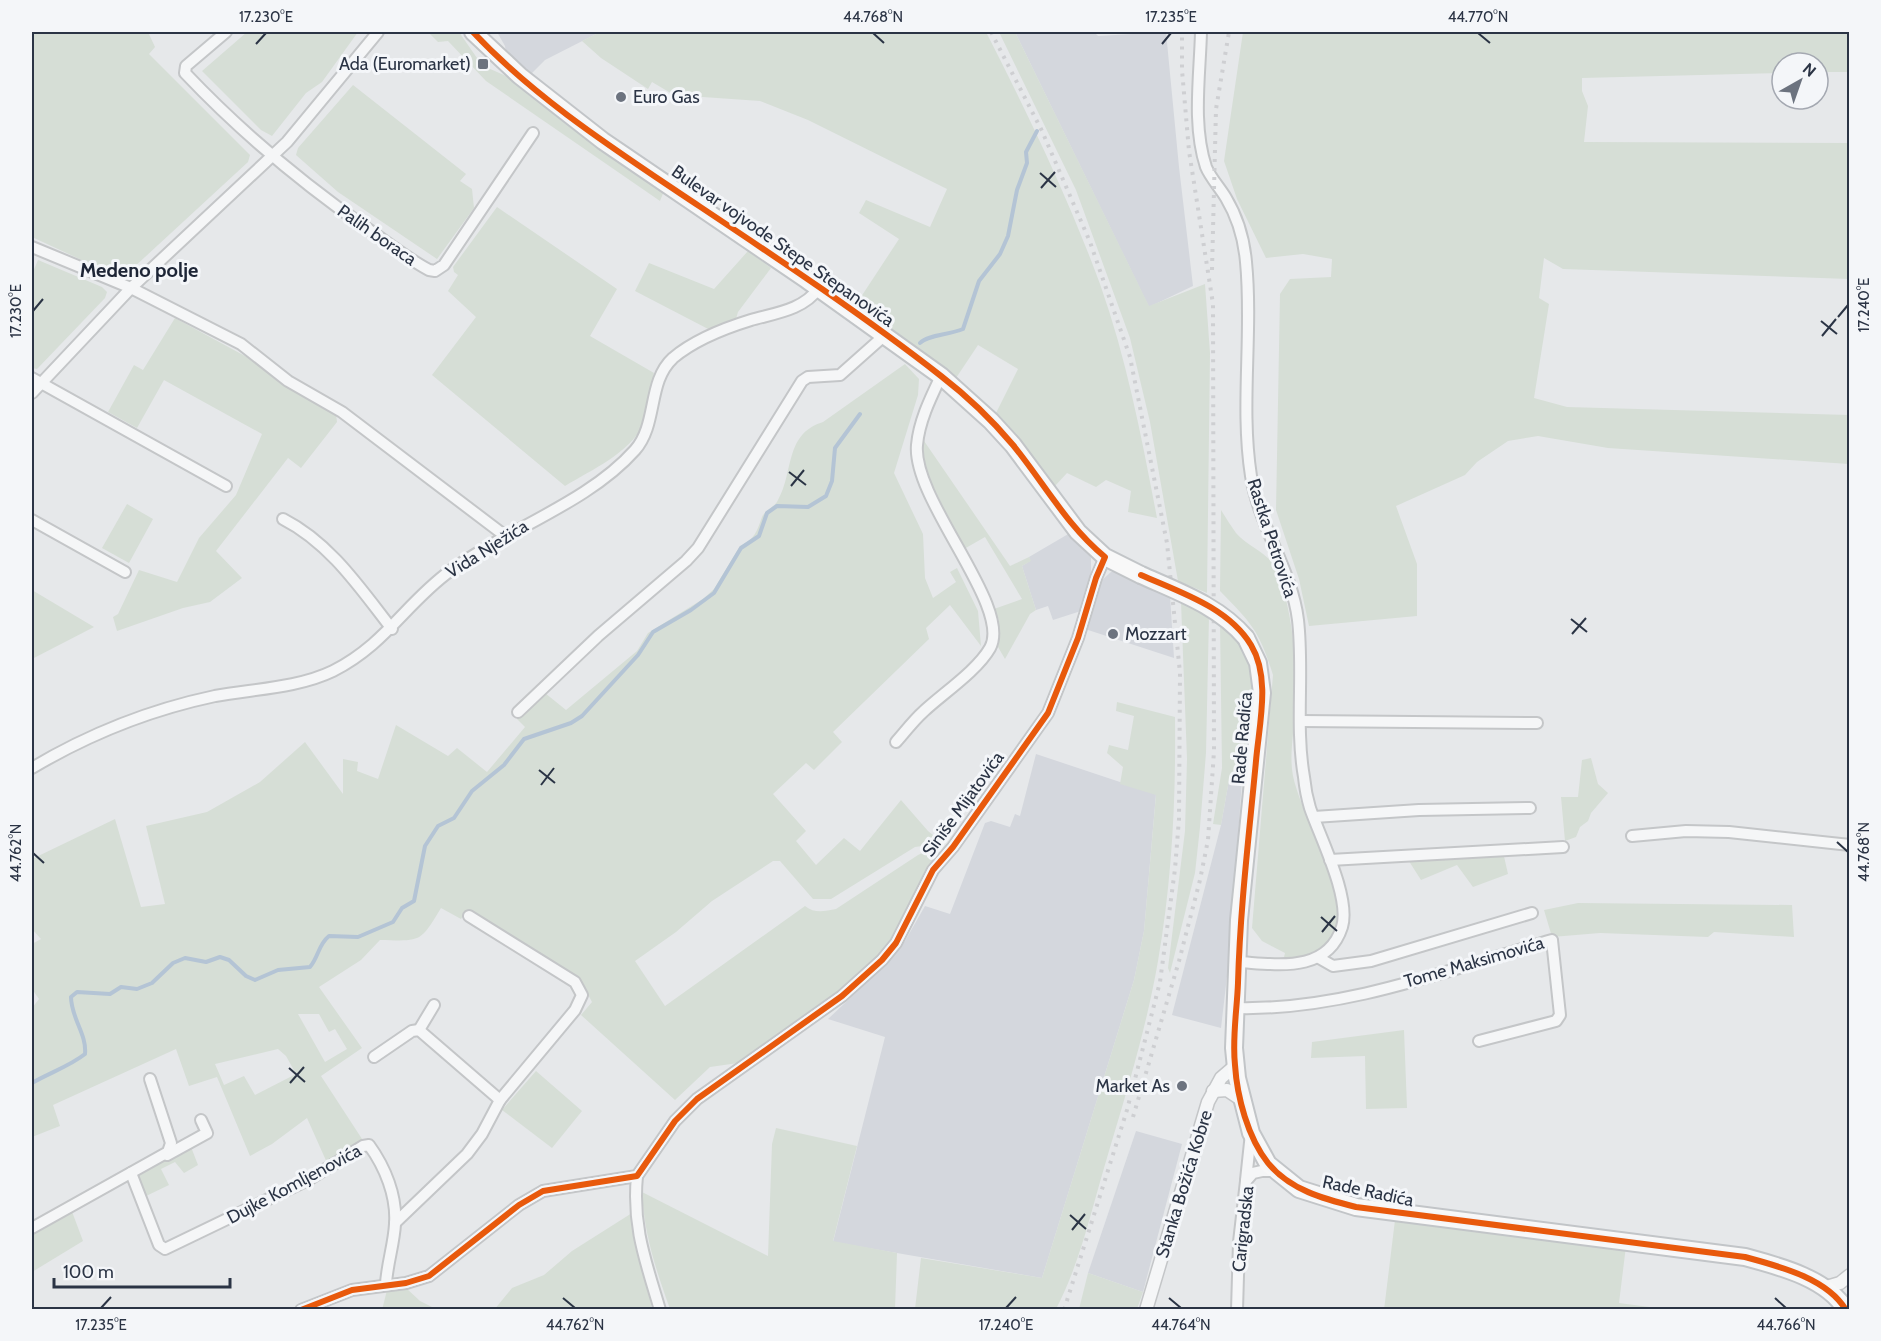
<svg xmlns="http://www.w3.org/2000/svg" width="1881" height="1341" viewBox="0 0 1881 1341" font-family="Cabin,sans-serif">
<rect width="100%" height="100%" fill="#e6e8ea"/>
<g fill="#d4d7dd">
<path d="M497 32H600L545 60 530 75 506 53 505 46Z"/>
<path d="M1015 32H1094L1098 36 1166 32 1179 167 1193 286 1149 307Z"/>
<path d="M1070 533 1088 548 1091 558V583L1084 610 1053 620 1048 606 1036 610 1022 566 1030 561 1029 557Z"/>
<path d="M1118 571 1170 595 1174 658 1085 629 1100 582 1111 572Z"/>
<path d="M1036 754 1156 794 1144 931 1134 980 1042 1278 833 1242 885 1037 828 1019 881 969 905 941 925 906 950 914 985 823 991 821 1010 827 1015 814 1020 816Z"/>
<path d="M1229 780 1242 781 1229 959 1221 1028 1172 1015 1221 825Z"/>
<path d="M1136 1131 1182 1144 1143 1292 1088 1273Z"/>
</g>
<g fill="#d6ded6" fill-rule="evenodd">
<path d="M32 32H148L155 47 149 54 250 155 248 162 132 269 114 275 32 237Z"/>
<path d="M247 32H358L322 82 306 93 272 136 261 130 202 71Z"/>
<path d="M428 32H459L486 71 488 68 515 80 664 191 660 201 486 81 448 41 438 42Z"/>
<path d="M600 32H986C1028 114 1068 197 1100 284 1127 360 1142 439 1157 518L1128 512 1131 491 1106 480 1096 487 1067 473 1055 486 1013 431 996 413 1018 369 978 345 956 378 857 303 899 239 859 213 866 200 930 227 947 189 808 120 760 101 674 95 652 82 648 89 601 58 582 41Z"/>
<path d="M999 32H1015L1149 306 1205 284 1210 353 1207 593 1178 581 1150 422 1130 338 1076 190Z"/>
<path d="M1243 32H1849V72H1818V63H1782V73L1582 78V91L1588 106 1584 142 1849 143V279L1563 269 1544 258 1539 298 1549 304 1534 398 1567 407 1849 415V464L1608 448 1538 436 1508 441 1477 462 1465 475 1396 506 1417 564V616L1309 626 1299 579 1276 510 1280 294 1290 279 1331 277 1332 259 1303 254 1266 258 1237 199 1224 161Z"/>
<path d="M353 85 466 174 460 181 472 189 474 208 437 259 338 192 296 155 298 148Z"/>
<path d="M497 207 617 289 590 336 654 373 644 424C628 454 593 469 565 486L432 375 476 317 448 291 458 275 454 272 453 267Z"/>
<path d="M748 251 771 268 738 312 735 322 712 331 635 291 649 263 714 289Z"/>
<path d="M38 260 102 287 107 292 105 298 37 369 32 368V274Z"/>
<path d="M175 318 258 363 336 414 337 422 301 468 288 458 216 551 242 578 210 602 183 608 117 631 113 617 118 614 139 570 177 582 199 538 236 495 262 434 164 380 137 428 108 412 134 365 143 370Z"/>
<path d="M905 364 919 379 918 395 894 473 923 534 925 578 933 598 956 582 950 572 957 568 978 611 981 646 950 605 926 628 929 639 833 732 842 742 814 770 806 763 773 794 806 831 796 841 816 865 844 838 860 851 901 800 928 831 943 843 915 847 831 899H813L780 861H773L712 901 676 932 635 961 665 1006 805 906C815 914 825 911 836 909L918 855 927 851 942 852 929 870 901 927 882 954 815 1014 738 1063 710 1067 675 1100 581 1015 592 1002 581 981 467 910 461 919 441 908C420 943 421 941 380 940L361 960 319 987 362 1048 321 1076 364 1142 352 1145 328 1165 307 1118 272 1144 250 1156 217 1077 189 1086 176 1049 53 1105 60 1126 32 1137V1008L39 999 32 989V944L41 939 32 929V859L115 819 141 907 165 904 146 826 207 812 260 782 305 742 343 794V759L358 762 357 771 378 779 396 725 448 756 457 748 487 772 525 727 517 719 545 693 566 710 637 651 648 633 703 599 714 589 740 546C755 539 757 531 762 517 765 510 775 507 778 500 794 473 784 434 823 422ZM298 1014H319L329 1032 335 1029 347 1049 325 1062ZM278 1049 286 1056 296 1074 255 1095 244 1076 224 1085 215 1064Z"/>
<path d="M922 438 1010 566 1029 557 1031 561 1022 566 1036 610 1030 614 1005 659 998 647 995 625 999 620 994 609 1022 599 985 537 964 549 923 466Z"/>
<path d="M127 504 153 519 129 563 102 548Z"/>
<path d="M1221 510C1226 518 1231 526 1236 533 1249 548 1271 553 1278 573 1294 617 1297 666 1295 712 1294 732 1289 756 1293 776 1301 814 1344 889 1337 923 1332 948 1307 959 1284 957L1285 953 1262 941 1252 928 1273 675C1259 630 1252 624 1220 591Z"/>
<path d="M32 590 94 627 32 659Z"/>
<path d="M1181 602 1209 616 1206 753 1200 827 1195 873 1170 973 1168 968 1185 831 1187 759Z"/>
<path d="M1220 622C1231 632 1244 643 1249 657 1264 695 1252 742 1249 781L1229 780 1221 825 1213 824 1222 768Z"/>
<path d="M1117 702 1175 717C1176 799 1172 880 1158 961 1146 1031 1124 1100 1104 1168 1090 1216 1079 1265 1056 1309H915L921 1258 1042 1278 1134 980 1144 931 1156 795 1120 784 1123 767 1107 753 1109 745 1128 750 1134 716 1116 711Z"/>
<path d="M1591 758 1598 784 1608 793 1591 813 1588 821 1580 827 1576 837 1565 841 1561 797H1578L1582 760Z"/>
<path d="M1503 852 1508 874 1473 887 1457 865 1421 880 1407 858Z"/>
<path d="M1578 903 1792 905 1794 937 1714 932 1708 937 1600 933 1552 937 1544 910Z"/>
<path d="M1404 1030 1407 1108 1366 1109 1365 1056 1311 1058 1312 1042Z"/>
<path d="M536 1071 582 1111 552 1148 502 1110Z"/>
<path d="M776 1128 857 1146 833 1241 897 1253 895 1309H670C656 1270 644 1234 642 1192L768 1256 772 1144Z"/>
<path d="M191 1147 198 1165 184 1173 175 1162 161 1169 169 1185 144 1197 137 1178 138 1174Z"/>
<path d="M71 1209 83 1241 32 1272V1230Z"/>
<path d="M632 1213 652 1309 535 1310 523 1307 494 1310 512 1288 544 1275 572 1251Z"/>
<path d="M1395 1220 1626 1246 1619 1303 1672 1310H1384Z"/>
<path d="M1088 1273 1143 1292 1137 1309H1079Z"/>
<path d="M406 1288 420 1301 436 1309 382 1310 387 1290Z"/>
</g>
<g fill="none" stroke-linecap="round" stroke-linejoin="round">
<g stroke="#b4c4d5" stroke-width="4">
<path d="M920 343C927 335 949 335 963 329L979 281 1000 254 1008 236 1017 190 1027 163 1026 152 1037 131"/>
<path d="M32 1083C49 1073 70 1066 85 1054 87 1034 71 1018 71 997L77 992 110 994 121 987 137 989 152 983 173 963 185 958 206 962 220 957 229 960 246 976 255 980 278 970 310 967C319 956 318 945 329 936L358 937 393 922 402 908 414 901 425 846 438 826 454 818 472 791 504 765 524 739 571 723 582 716 638 655 653 632 691 610 714 593 741 548 759 536 767 513 777 506 808 507 826 496 832 481 835 448 860 414"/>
</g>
<g stroke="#c4c6c8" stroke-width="14">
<g id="minor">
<path d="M226 32 186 66 185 73C240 131 302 183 368 229 388 243 408 259 429 270L435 271 444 265 533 133"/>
<path d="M1201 32C1200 75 1192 125 1206 167 1210 177 1220 188 1226 198 1238 218 1244 239 1246 262 1253 333 1240 406 1251 476 1259 527 1292 570 1298 620 1304 672 1295 726 1304 777 1305 787 1307 798 1310 808 1320 837 1351 898 1342 927 1327 974 1276 964 1238 962"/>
<path d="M32 247 131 288 241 344 288 381 342 412 508 538"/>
<path d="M32 378 226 486"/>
<path d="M32 393 131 288 287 142 378 32"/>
<path d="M283 519C330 543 360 588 392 629"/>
<path d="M32 520 125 572"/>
<path d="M518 712 598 636 686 561 698 548 802 381 808 377 840 375 885 335"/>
<path d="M1301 721 1537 723"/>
<path d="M896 742C905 732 913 721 923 712 942 694 977 671 990 648 1013 607 912 500 917 445 919 421 931 397 941 376"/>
<path d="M32 768C89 734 149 710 215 696 253 689 298 688 333 671 386 644 406 603 450 571 507 529 588 503 635 450 658 424 647 382 673 358 693 341 725 328 751 320 776 313 803 310 819 288"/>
<path d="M1314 817 1419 810 1530 808"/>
<path d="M1632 836 1686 831 1729 832 1850 845"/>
<path d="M1330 860 1563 847"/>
<path d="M469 916 575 982 582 995 575 1010 500 1100"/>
<path d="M1319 958 1333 966 1371 961 1532 913"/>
<path d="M1236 1008C1343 1011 1451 969 1552 940L1560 1015 1556 1021 1479 1041"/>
<path d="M419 1030 434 1005"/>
<path d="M374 1057 412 1031 419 1030 500 1100 482 1134 467 1154 395 1223"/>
<path d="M167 1155 207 1133 201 1120"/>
<path d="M131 1173 159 1245 165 1249 308 1180 363 1146 369 1145C385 1167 397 1196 395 1224 394 1244 387 1264 386 1284"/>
<path d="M637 1176C632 1227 646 1262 660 1310"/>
<path d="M1246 1180 1251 1133"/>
<path d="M32 1228 168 1152 171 1143 150 1079"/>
<path d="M301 1310 352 1290 406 1283 429 1276 519 1205 543 1191 637 1176 675 1121 697 1099 842 996 882 960 896 943 933 870 953 847 1048 713 1078 638 1096 578 1105 557"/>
<path d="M1237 1310 1239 1242 1246 1181 1253 1173 1262 1171H1275"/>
</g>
</g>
<g stroke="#c4c6c8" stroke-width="15">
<g id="tertiary">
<path d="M1213 1091 1227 1090 1242 1100"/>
<path d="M1823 1288 1840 1283 1850 1275"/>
<path d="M1146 1310 1208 1102 1221 1078 1235 1066"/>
</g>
</g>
<g stroke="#c2c5c8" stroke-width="20">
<g id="primary">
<path d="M473 32 520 76 603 141 807 280 941 376 991 421 1013 445 1078 532 1105 557 1141 575"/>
<path d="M1246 638 1258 663 1262 693 1239 920 1234 1048 1237 1078 1251 1133 1268 1164 1299 1189 1356 1207 1745 1257C1778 1266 1827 1278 1846 1310"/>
</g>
</g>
<use href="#minor" stroke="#f5f6f7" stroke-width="10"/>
<use href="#tertiary" stroke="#f5f6f7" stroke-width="12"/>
<use href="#primary" stroke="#f8f8f8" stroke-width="16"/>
<g stroke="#cecfd2" stroke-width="4" stroke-dasharray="3 6" stroke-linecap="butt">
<path d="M991 32 1042 131 1090 242 1130 357 1167 543 1180 673 1179 819 1175 869 1160 982 1127 1110 1064 1310"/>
<path d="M1212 270 1216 109 1229 32"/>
<path d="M1133 1117 1179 961 1200 880 1208 840 1214 751 1213 304 1189 151 1182 70V32"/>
</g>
<g stroke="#c2c5c8" stroke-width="20" stroke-linecap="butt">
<path id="primary-bridge" d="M1141 575C1179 592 1219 606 1246 638"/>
</g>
<use href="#primary-bridge" stroke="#f8f8f8" stroke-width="16"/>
<g stroke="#f4f6f9" stroke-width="10">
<g id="cycleway">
<path d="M1141 575C1179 592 1228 607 1251 645 1271 678 1259 725 1256 761 1249 835 1240 909 1238 983 1237 1010 1232 1038 1235 1065 1237 1097 1248 1138 1268 1163 1290 1190 1324 1199 1356 1207L1745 1257C1778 1266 1827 1278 1846 1310"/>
<path d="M301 1310 352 1290 406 1283 429 1276 519 1205 543 1191 637 1176 675 1121 697 1099 842 996 882 960 896 943 933 870 953 847 1048 713 1078 638 1096 578 1105 557C1067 526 1044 483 1013 445 992 420 967 396 941 376 859 312 771 254 684 196 611 147 534 97 473 32"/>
</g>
</g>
<use href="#cycleway" stroke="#e8590c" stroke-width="6"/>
</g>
<path fill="none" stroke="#2b3445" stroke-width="2" d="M873 33 884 43M1478 33 1490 43M256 44 266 33M1162 44 1171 33M1040 173 1056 187M1041 188 1055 172M33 311 43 299M1838 317 1848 305M1821 321 1837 334M1822 336 1836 319M789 472 806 485M791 486 804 470M1571 619 1587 632M1572 634 1586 618M539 770 555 783M541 785 554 768M1837 842 1848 852M33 853 44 863M1321 917 1337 931M1322 932 1335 916M289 1068 305 1082M290 1083 304 1067M1070 1215 1086 1229M1072 1230 1085 1214M563 1298 575 1308M1169 1298 1181 1308M1775 1298 1786 1308M101 1308 111 1297M1006 1308 1016 1297"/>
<g fill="#6c737f" stroke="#f4f6f9" stroke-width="2">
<rect x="477" y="58" width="12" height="12" rx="3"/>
<circle cx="621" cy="97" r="6"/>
<circle cx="1113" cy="634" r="6"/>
<circle cx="1182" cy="1086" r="6"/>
</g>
<g text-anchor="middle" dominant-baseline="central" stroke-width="6" stroke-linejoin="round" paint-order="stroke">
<g font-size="18" fill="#2b3445" stroke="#f4f6f9" text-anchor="end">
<text x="471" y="64">Ada (Euromarket)</text>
<text x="633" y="97" text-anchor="start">Euro Gas</text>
<text x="1125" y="634" text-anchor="start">Mozzart</text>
<text x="1170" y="1086">Market As</text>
</g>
<g font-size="18" fill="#2b3445" stroke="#f4f6f9">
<text transform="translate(377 235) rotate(35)">Palih boraca</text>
<text transform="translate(783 246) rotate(35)">Bulevar vojvode Stepe Stepanovića</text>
<text transform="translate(1272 538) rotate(72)">Rastka Petrovića</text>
<text transform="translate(487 549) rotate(-32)">Vida Nježića</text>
<text transform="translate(1242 738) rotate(-85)">Rade Radića</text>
<text transform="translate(963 804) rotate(-54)">Siniše Mijatovića</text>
<text transform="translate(1474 962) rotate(-16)">Tome Maksimovića</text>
<text transform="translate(294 1184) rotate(-28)">Dujke Komljenovića</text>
<text transform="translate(1184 1184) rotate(-73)">Stanka Božića Kobre</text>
<text transform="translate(1368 1191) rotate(12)">Rade Radića</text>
<text transform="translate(1243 1229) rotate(-84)">Carigradska</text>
</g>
<g font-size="20" font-weight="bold" fill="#1d2536" stroke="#f4f6f9">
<text x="139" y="270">Medeno polje</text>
</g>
</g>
<rect width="1881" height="1341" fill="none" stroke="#f4f6f9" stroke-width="66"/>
<g transform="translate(1800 81) rotate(40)"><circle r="28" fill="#f4f6f9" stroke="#a4a8b1" stroke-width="1.5"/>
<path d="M0-4.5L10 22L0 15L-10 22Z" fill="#6c737f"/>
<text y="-9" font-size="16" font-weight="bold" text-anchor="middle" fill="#2b3445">N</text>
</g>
<path d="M54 1278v9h176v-9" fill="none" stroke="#2b3445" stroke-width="3"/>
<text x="63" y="1278" font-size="18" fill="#2b3445" stroke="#f4f6f9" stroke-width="4.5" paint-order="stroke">100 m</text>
<rect x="33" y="33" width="1815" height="1275" fill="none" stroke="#2b3445" stroke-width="2"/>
<g font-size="15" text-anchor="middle" fill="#2b3445">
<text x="266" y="22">17.230°E</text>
<text x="873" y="22">44.768°N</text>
<text x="1171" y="22">17.235°E</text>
<text x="1478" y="22">44.770°N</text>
<text transform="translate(1864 305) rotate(-90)" y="5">17.240°E</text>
<text transform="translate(16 311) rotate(-90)" y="5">17.230°E</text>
<text transform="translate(1864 852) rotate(-90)" y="5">44.768°N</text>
<text transform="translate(16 853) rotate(-90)" y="5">44.762°N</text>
<text x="101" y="1330">17.235°E</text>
<text x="575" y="1330">44.762°N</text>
<text x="1006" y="1330">17.240°E</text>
<text x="1181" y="1330">44.764°N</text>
<text x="1786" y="1330">44.766°N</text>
</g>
</svg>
